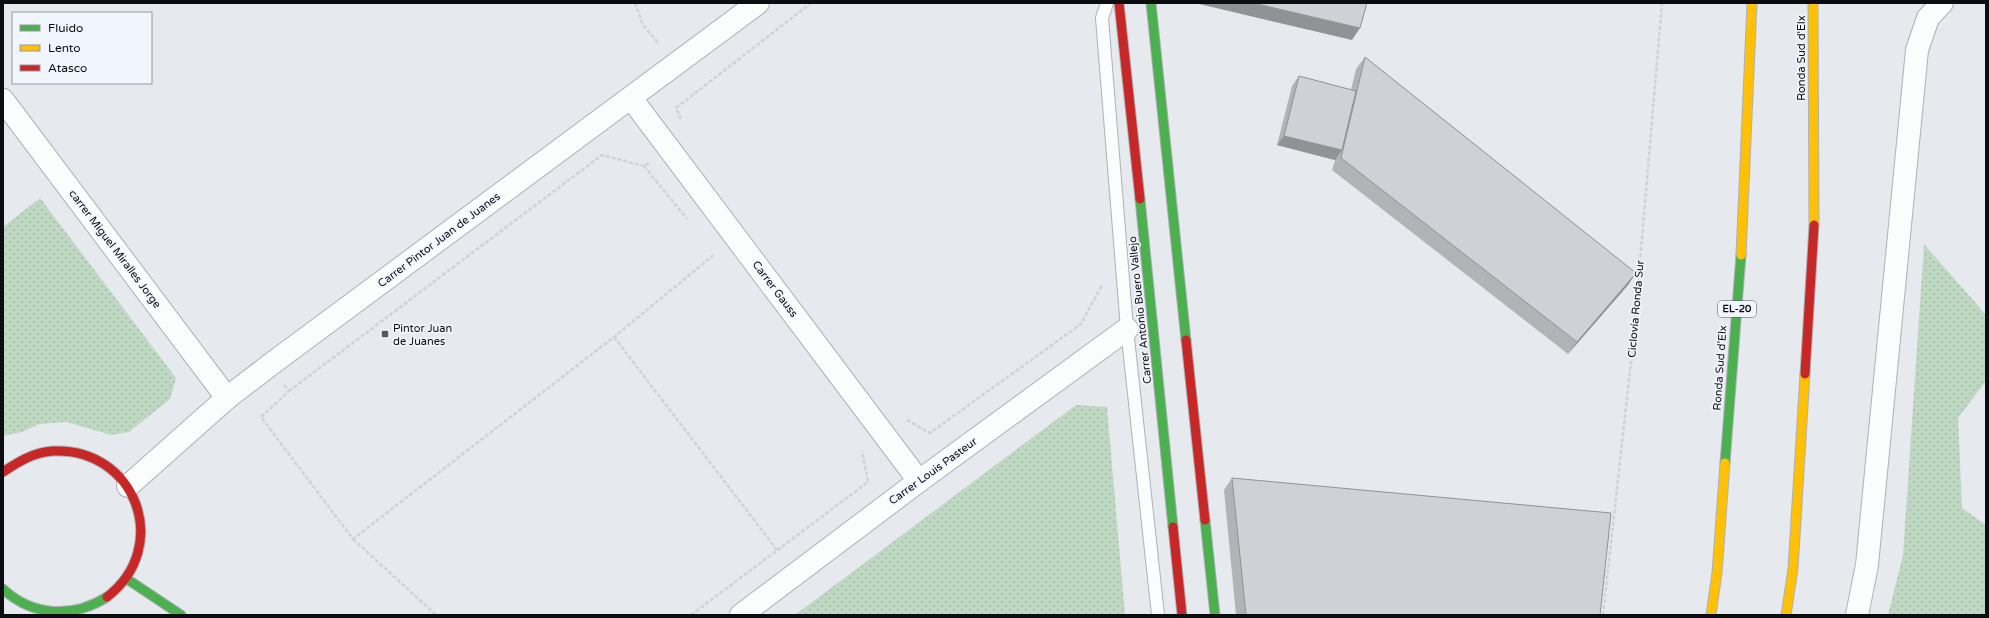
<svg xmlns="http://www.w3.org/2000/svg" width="1989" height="618" viewBox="0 0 1989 618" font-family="'Varela Round',sans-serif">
<defs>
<pattern id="grass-dots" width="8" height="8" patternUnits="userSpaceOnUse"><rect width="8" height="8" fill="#bed8c1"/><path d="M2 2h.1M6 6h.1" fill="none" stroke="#a2b8a5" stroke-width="1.8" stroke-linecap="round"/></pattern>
</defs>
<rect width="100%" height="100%" fill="#e6e9ee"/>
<g fill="url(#grass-dots)">
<path d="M40 198 176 378 170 399 129 432 111 435 67 422 39 424 22 432 3 436V227Z"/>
<path d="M1924 244 1986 315V381L1958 418 1962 508 1986 525V615H1888L1903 555Z"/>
<path d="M1076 405 1107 407 1125 615H795Z"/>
</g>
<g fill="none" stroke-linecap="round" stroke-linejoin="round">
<g stroke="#aeb1b5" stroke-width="14">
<path id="lane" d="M1107 3 1102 18 1127 329 1158 615"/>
</g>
<g stroke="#aeb1b5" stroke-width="24">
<g id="street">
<path d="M631 98 919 481"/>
<path d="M3 100 227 398"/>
<path d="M128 486 227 398 270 365 758 3"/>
<path d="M741 615 919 481 1127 329"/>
<path d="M1857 615 1867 565 1917 50 1928 18 1942 3"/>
</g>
</g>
<g stroke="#aeb1b5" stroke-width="11">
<g id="fast">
<path d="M1151 3 1186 340"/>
<path d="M1140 199 1173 527"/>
<path d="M1725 463 1741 255"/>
<path d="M1205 520 1215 615"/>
<path d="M127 579 181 615"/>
<path d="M3 589C33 617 74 618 107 597"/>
</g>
</g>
<g stroke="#aeb1b5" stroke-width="11">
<g id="slow">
<path d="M1813 3 1814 225"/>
<path d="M1741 255 1752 3"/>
<path d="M1711 615 1717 573 1725 463"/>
<path d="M1786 615 1793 569 1805 374"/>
</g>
</g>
<g stroke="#aeb1b5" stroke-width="11">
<g id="jam">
<path d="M1119 3 1140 199"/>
<path d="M1186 340 1205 520"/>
<path d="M1805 374 1814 225"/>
<path d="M3 472C18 462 34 452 53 451 135 447 173 546 107 597"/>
<path d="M1173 527 1182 615"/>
</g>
</g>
<g stroke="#d1d2d4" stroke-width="2.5" stroke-dasharray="4 2" stroke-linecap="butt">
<path d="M635 3 643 25 659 44"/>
<path d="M681 119 676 108 811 3"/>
<path d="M649 163 644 166 687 219"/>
<path d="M614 337 777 550"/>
<path d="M284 385 289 391 261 417 353 539 614 337 715 254"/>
<path d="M289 391 602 155 644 166"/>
<path d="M907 420 930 433 1081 324 1101 287V284"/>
<path d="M353 539 436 615"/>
<path d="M691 615 868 482 862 451"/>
<path d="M1603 615 1633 344 1662 3"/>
</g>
<use href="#lane" stroke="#fbfcfc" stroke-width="12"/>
<use href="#street" stroke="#fbfcfc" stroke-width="22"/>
<use href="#fast" stroke="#4caf50" stroke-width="9"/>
<use href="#slow" stroke="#ffc107" stroke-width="9"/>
<use href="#jam" stroke="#c62828" stroke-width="9"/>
</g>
<g fill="#b1b4b7">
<path d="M1365 57 1636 273 1628 285 1568 354 1332 170 1335 160 1277 145 1292 86 1299 76 1351 90 1356 69Z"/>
<path d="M1232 478 1600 615H1236L1224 490Z"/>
</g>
<g fill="#909295">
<path d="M1195 3H1253L1360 28 1352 40Z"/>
<path d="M1284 136 1342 150 1335 160 1277 145Z"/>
<path d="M1636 273 1628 285 1568 354 1577 342Z"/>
</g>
<g fill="#ced1d5" stroke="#909295">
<path d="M1253 3H1367L1360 28Z"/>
<path d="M1365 57 1636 273 1577 342 1341 158Z"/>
<path d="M1299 76 1356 91 1342 150 1284 136Z"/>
<path d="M1232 478 1611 513 1600 615H1246Z"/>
</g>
<rect fill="#585a5e" stroke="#f1f5fd" stroke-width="1.5" x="381" y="330" width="8" height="8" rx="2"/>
<g text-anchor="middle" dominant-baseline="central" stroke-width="3.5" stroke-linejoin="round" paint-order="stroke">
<rect fill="#f1f5fd" stroke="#515357" stroke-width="1" x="1718" y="301" width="38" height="16" rx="3"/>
<g font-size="10" font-weight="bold" fill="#0c0d10">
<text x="1737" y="309">EL-20</text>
</g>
<g font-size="11" fill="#0c0d10" stroke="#f1f5fd">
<text transform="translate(1801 58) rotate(-90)">Ronda Sud d'Elx</text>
<text transform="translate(439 240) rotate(-37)">Carrer Pintor Juan de Juanes</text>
<text transform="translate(115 249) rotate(53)">carrer Miguel Miralles Jorge</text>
<text transform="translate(775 289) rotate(53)">Carrer Gauss</text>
<text transform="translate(1636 309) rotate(-85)">Ciclovía Ronda Sur</text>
<text transform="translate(1140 310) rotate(-96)">Carrer Antonio Buero Vallejo</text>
<text transform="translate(1720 368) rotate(-86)">Ronda Sud d'Elx</text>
<text transform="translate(933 471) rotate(-36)">Carrer Louis Pasteur</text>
</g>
<g font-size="11" fill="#0c0d10" stroke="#f1f5fd" text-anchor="start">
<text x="393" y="328">Pintor Juan<tspan x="393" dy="13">de Juanes</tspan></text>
</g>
</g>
<rect width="1989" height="618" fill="none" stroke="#0c0d10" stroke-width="8"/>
<rect x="12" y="12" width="140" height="72" fill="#f1f5fd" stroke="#95989e"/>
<rect x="20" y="25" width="20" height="6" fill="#4caf50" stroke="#95989e"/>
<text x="48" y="32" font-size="12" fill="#0c0d10">Fluido</text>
<rect x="20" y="45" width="20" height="6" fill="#ffc107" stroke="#95989e"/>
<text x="48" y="52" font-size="12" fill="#0c0d10">Lento</text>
<rect x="20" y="65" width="20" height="6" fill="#c62828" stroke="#95989e"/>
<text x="48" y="72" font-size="12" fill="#0c0d10">Atasco</text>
</svg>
